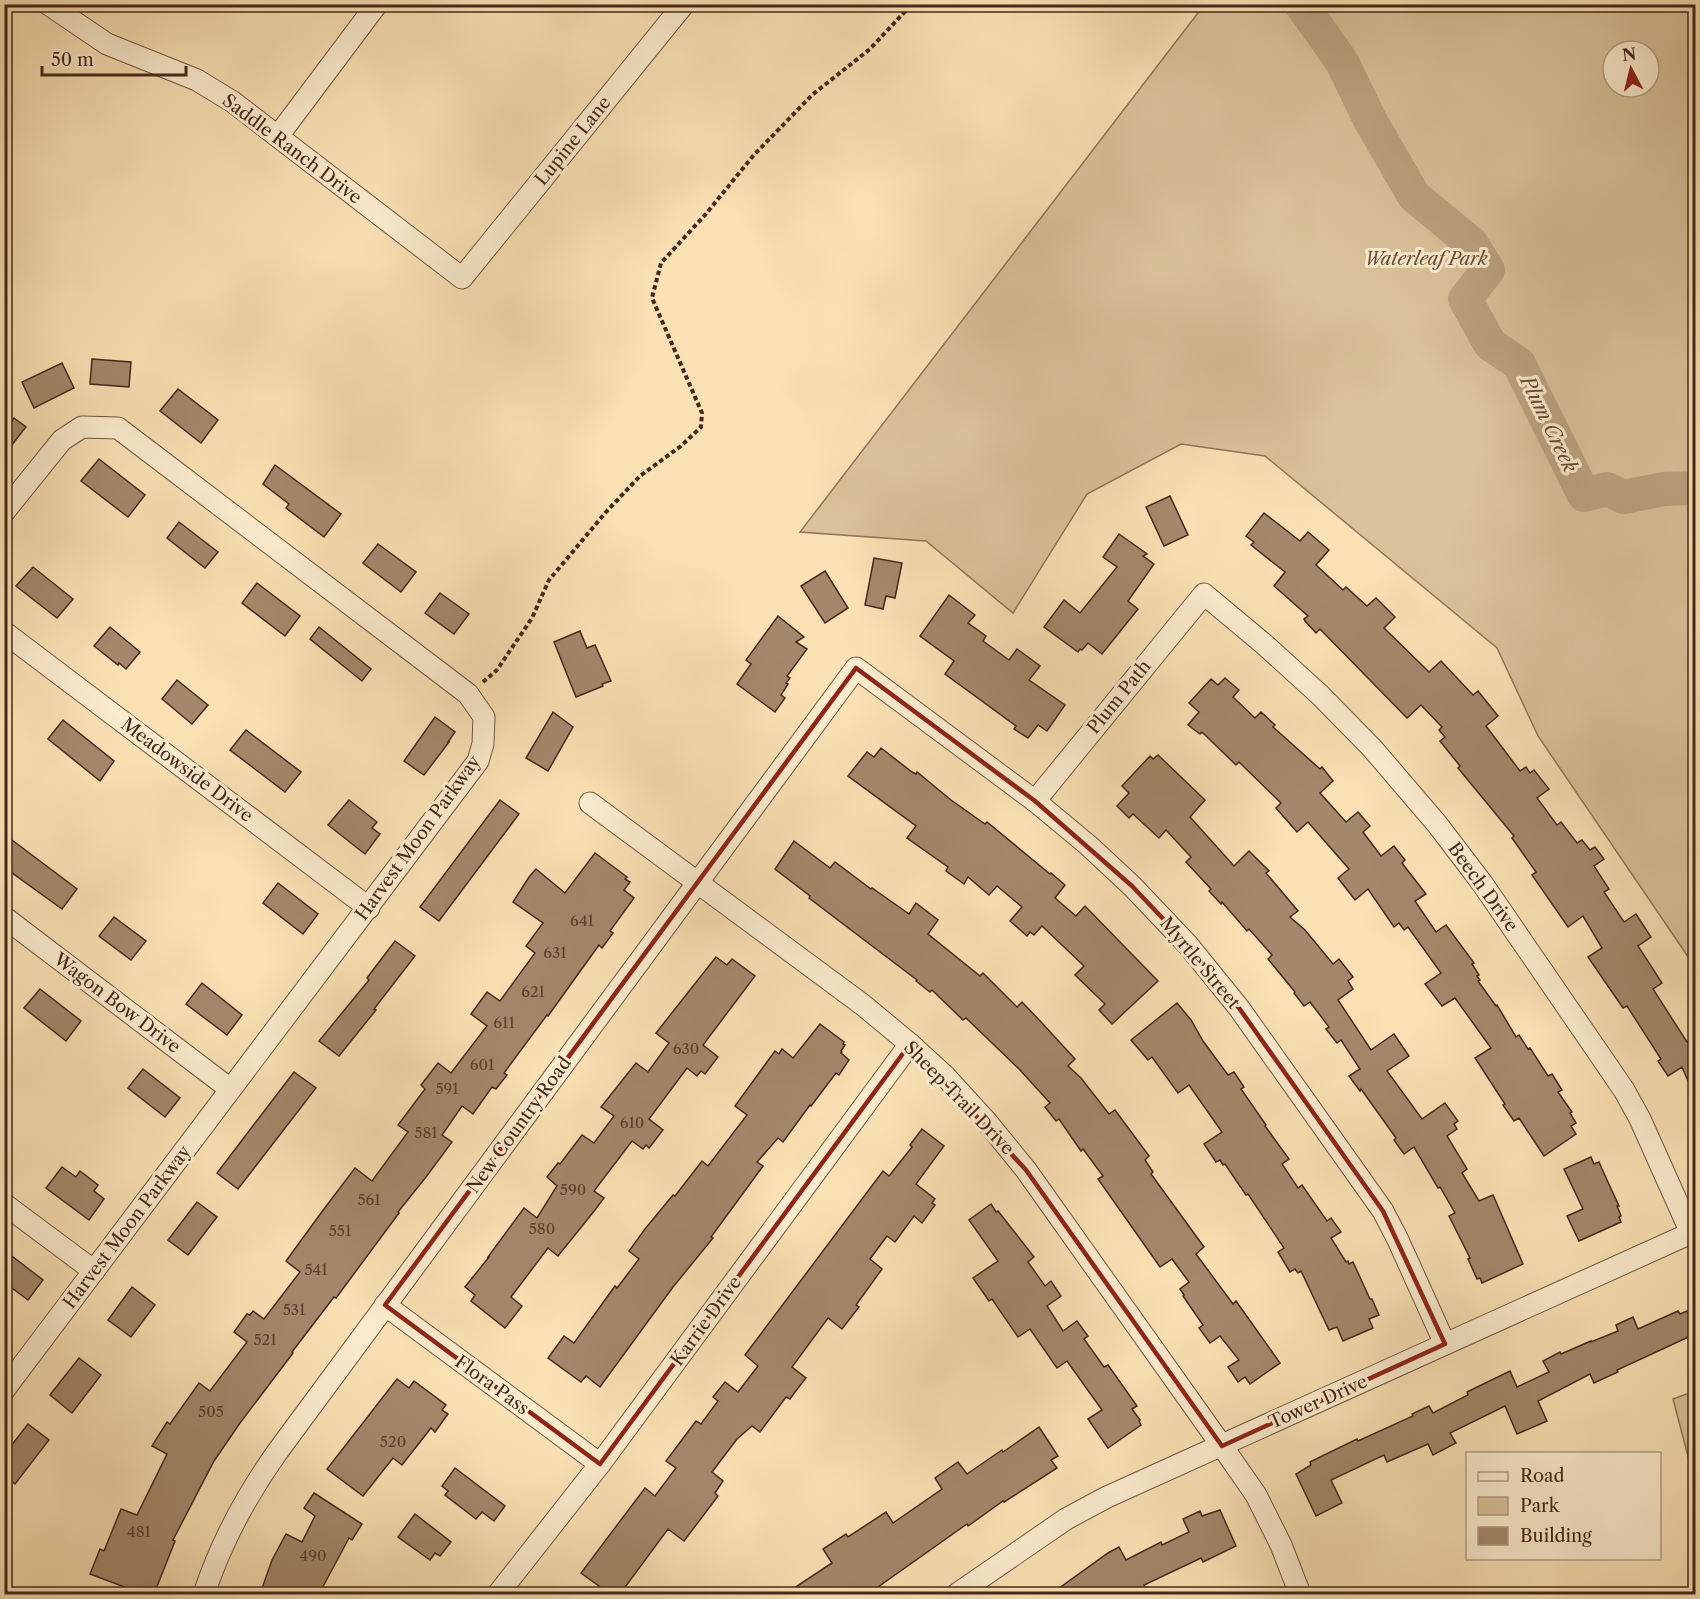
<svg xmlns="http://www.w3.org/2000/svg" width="1700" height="1599" viewBox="0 0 1700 1599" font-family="'Libre Caslon Text',serif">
<rect width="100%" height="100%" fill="#f9e1b4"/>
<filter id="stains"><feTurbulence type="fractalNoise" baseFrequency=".00333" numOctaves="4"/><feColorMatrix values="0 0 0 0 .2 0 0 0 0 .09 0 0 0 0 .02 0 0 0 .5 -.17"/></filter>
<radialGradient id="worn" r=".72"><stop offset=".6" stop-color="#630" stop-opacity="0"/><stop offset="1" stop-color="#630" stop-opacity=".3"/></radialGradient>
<g fill="#dac29a" stroke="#90755b" stroke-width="1.5" fill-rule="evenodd">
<path d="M1204 5H1695V967L1538 736 1497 648 1265 456 1181 444 1087 494 1013 613 926 541 800 532ZM1613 51H1649V87H1613Z"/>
<path d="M1695 1391H1696L1695 1483 1673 1399Z"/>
</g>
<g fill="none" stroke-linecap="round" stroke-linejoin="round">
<path stroke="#bca280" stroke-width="34" d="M1301 4 1342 62 1370 120 1414 196 1471 243 1488 270 1465 299 1490 344 1519 364 1584 495 1607 489 1624 497 1664 489 1696 488"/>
</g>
<g fill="#a3886b" stroke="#45281c" stroke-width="1.5">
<path d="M92 359 131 362 129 387 90 384Z"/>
<path d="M62 363 74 388 34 408 22 382Z"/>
<path d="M178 389 218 420 201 443 160 411Z"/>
<path d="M14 418 26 427 4 455V430Z"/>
<path d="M99 459 145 495 128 517 81 481Z"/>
<path d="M275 465 341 514 324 537 286 508 289 504 263 484Z"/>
<path d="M1170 496 1188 535 1164 546 1146 507Z"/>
<path d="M1264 513 1300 541 1308 532 1329 550 1316 565 1343 590 1346 587 1367 606 1376 598 1395 617 1384 628 1429 672 1441 661 1473 695 1478 691 1498 716 1486 726 1520 771 1526 767 1530 773 1534 770 1549 789 1537 798 1557 825 1561 822 1577 843 1582 840 1590 850 1595 847 1604 859 1594 866 1609 889 1604 892 1624 922 1636 914 1651 937 1638 946 1662 983 1653 989 1687 1042 1695 1037V1097L1682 1067 1668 1076 1658 1061 1661 1059 1627 1006 1623 1008 1588 957 1602 948 1583 916 1568 927 1532 875 1536 872 1512 838 1514 836 1458 768 1460 766 1440 741 1445 737 1439 730 1442 727 1421 705 1407 718 1320 629 1316 633 1305 621 1304 619 1308 616 1274 586 1285 572 1251 545 1254 542 1246 536Z"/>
<path d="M179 522 218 552 205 568 167 538Z"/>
<path d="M1119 534 1147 554 1143 556 1154 564 1128 601 1138 609 1102 654 1088 643 1082 650 1080 649 1078 652 1044 627 1064 600 1080 613 1117 567 1103 557Z"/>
<path d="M378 544 416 572 401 592 363 563Z"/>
<path d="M874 558 902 563 895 598 886 596 883 609 865 605Z"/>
<path d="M33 567 73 599 57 618 16 586Z"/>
<path d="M825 571 848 608 825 623 801 586Z"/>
<path d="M257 583 300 616 285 636 242 603Z"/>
<path d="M440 593 469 614 454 634 425 613Z"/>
<path d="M949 595 975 615 968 623 986 636 983 641 1009 660 1017 649 1040 666 1029 680 1065 705 1047 731 1038 725 1028 738 1014 729 1016 726 945 674 954 661 920 636Z"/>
<path d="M778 616 804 637 796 642 807 649 787 676 790 678 786 683 788 684 781 695 785 698 775 712 737 684 751 664 746 660Z"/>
<path d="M110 627 140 652 126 669 119 663 118 665 94 646Z"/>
<path d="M319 627 371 669 362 681 310 639Z"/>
<path d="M580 631 587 648 595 645 611 681 602 684 603 686 576 697 554 642Z"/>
<path d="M1225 678 1239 690 1233 697 1255 718 1261 712 1275 725 1273 727 1320 769 1322 767 1333 781 1320 793 1346 822 1358 812 1370 826 1363 832 1381 856 1394 846 1405 860 1402 863 1426 894 1415 901 1436 932 1446 925 1474 963 1472 964 1479 975 1477 976 1480 980 1478 981 1496 1006 1497 1005 1516 1037 1519 1035 1528 1049 1530 1048 1548 1076 1552 1074 1562 1090 1558 1092 1572 1112 1570 1113 1576 1123 1571 1126 1576 1134 1544 1156 1519 1118 1514 1121 1503 1105 1505 1104 1475 1058 1491 1048 1455 998 1442 1006 1425 984 1441 973 1408 927 1404 930 1399 923 1394 927 1368 889 1355 900 1338 878 1349 869 1308 822 1297 832 1276 808 1281 803 1239 762 1236 765 1202 732 1200 734 1188 725 1199 712 1189 703 1211 679 1218 685Z"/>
<path d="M177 680 208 705 192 724 162 699Z"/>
<path d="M553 712 573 727 548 771 526 758Z"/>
<path d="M435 717 455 732 448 742H449L424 775 404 761Z"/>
<path d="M63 720 114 761 100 781 48 739Z"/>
<path d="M246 730 301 772 285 792 230 750Z"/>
<path d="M881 748 912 772 916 774 917 772 951 800 985 824 987 822 1050 874 1051 873 1065 885 1055 898 1076 916 1085 906 1158 981 1112 1024 1099 1010 1105 1004 1075 975 1084 966 1042 926 1034 935 1030 932 1027 936 1010 921 1022 907 997 886 989 895 968 877 964 884 946 871 948 867 907 838 916 826 848 776 867 752 874 757Z"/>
<path d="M1158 755 1205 800 1190 817 1234 866 1249 851 1269 871 1266 873 1298 911 1290 917 1305 930 1333 964 1339 959 1353 977 1348 981 1353 989 1338 1000 1371 1050 1394 1034 1409 1056 1387 1071 1422 1119 1445 1103 1458 1121 1454 1124 1457 1129 1447 1136 1467 1169 1462 1173 1479 1201 1493 1195 1523 1264 1482 1283 1480 1278 1477 1279 1468 1259 1470 1258 1449 1216 1455 1213 1440 1187 1438 1188 1414 1147 1404 1154 1394 1140 1396 1138 1361 1089 1360 1091 1349 1076 1360 1069 1341 1040 1337 1043 1326 1029 1329 1027 1310 1002 1304 1006 1294 993 1295 992 1268 959 1272 955 1249 929 1247 931 1222 902 1221 904 1209 891 1211 889 1186 862 1191 857 1166 830 1159 838 1133 814 1129 818 1117 806 1129 793 1122 786 1150 756 1153 759Z"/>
<path d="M349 800 377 822 372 828 380 834 365 854 328 825Z"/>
<path d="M500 800 519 814 439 921 420 907Z"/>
<path d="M4 834 77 889 62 909 4 867Z"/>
<path d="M794 841 830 868 835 862 871 889 872 888 909 914 916 903 938 920 928 934 980 976 983 973 1017 1007 1022 1002 1042 1023 1075 1059 1068 1066 1081 1078 1109 1114 1115 1110 1149 1156 1145 1160 1153 1172 1151 1174 1204 1247 1196 1254 1233 1304 1236 1301 1280 1363 1250 1384 1245 1377 1238 1382 1228 1367 1239 1360 1220 1336 1210 1343 1199 1328 1203 1325 1183 1296 1184 1295 1180 1289 1189 1282 1172 1259 1160 1267 1098 1179 1103 1176 1083 1149 1081 1151 1059 1119 1056 1121 1045 1107 1050 1103 1020 1070 966 1018 963 1020 932 990 930 992 916 981 917 980 809 898 810 896 775 869Z"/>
<path d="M595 853 627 877 625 879 630 882 624 890 634 898 610 931 613 933 602 948 599 945 548 1016 547 1015 504 1073 507 1075 496 1089 492 1087 473 1114 462 1106 442 1135 452 1142 426 1177 398 1212 399 1213 336 1298 334 1297 292 1352 293 1353 240 1423 214 1461 173 1540 175 1541 154 1594H143L90 1574 100 1549 104 1551 121 1509 137 1515 167 1454 152 1446 167 1422 170 1424 199 1383 210 1391 247 1342 234 1332 247 1314 250 1315 253 1311 264 1319 300 1272 286 1261 321 1213 355 1168 372 1181 408 1132 398 1125 425 1089 421 1085 438 1063 451 1073 487 1026 471 1014 487 992 500 1001 535 953 526 946 543 923 513 902 529 877 536 869 565 893Z"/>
<path d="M278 883 318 914 303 934 263 903Z"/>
<path d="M114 917 146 941 131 960 99 936Z"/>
<path d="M395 941 415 956 374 1009 376 1010 339 1056 319 1041 369 980 367 978Z"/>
<path d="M716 957 727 965 732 959 755 976 703 1045 718 1057 705 1074 701 1071 697 1076 687 1068 649 1119 663 1130 649 1148 646 1145 643 1149 632 1141 594 1191 604 1198 595 1210 558 1256 548 1248 511 1297 522 1306 505 1328 471 1301 475 1295 465 1287 489 1257H488L524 1208 537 1218 557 1186 547 1177 558 1163 560 1164 582 1135 594 1143 614 1116 601 1107 636 1063 648 1072 669 1043 656 1033Z"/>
<path d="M202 983 242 1015 227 1035 186 1004Z"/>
<path d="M40 989 81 1021 66 1041 24 1008Z"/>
<path d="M1177 1003 1191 1020 1203 1041 1228 1075 1234 1072 1244 1087 1241 1089 1266 1125 1265 1126 1289 1159 1282 1164 1298 1188 1302 1185 1327 1221 1331 1218 1341 1232 1331 1238 1346 1262 1348 1261 1349 1264 1353 1262 1370 1299H1372L1379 1315 1369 1319 1373 1328 1343 1341 1337 1327 1329 1330 1301 1271 1298 1273 1295 1269 1290 1272 1278 1252 1284 1248 1248 1194 1246 1195 1225 1164 1223 1165 1220 1160 1216 1162 1204 1144 1222 1132 1189 1085 1178 1093 1152 1057 1148 1060 1131 1040Z"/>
<path d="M820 1024 844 1042 843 1044 845 1045 841 1051 842 1052 841 1053 849 1060 839 1075 836 1073 811 1106 810 1105 783 1142 778 1138 757 1162 763 1166 711 1237 713 1238 673 1287 600 1387 586 1376 581 1382 548 1358 564 1336 574 1343 615 1286 617 1288 639 1259 629 1251 645 1229 673 1195 675 1196 702 1161 708 1166 747 1115 735 1106 775 1051 779 1054 782 1049 793 1058Z"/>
<path d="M143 1069 180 1098 165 1117 128 1088Z"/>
<path d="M294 1072 316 1088 238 1189 217 1173Z"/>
<path d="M922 1129 944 1146 916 1184 935 1199 932 1203 935 1205 922 1223 914 1216 895 1242 887 1236 870 1259 882 1269 856 1305 859 1307 842 1329 828 1318 792 1367 806 1378 795 1392 790 1399 786 1397 760 1432 752 1426 737 1439 712 1472 723 1481 715 1493 718 1496 684 1541 668 1529 620 1594H610L581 1573 645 1488 655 1496 676 1468 666 1461 696 1421 701 1424 718 1401 713 1397 725 1382 738 1392 758 1366 745 1355 883 1171 889 1176 912 1147 910 1145Z"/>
<path d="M1591 1157 1594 1164 1599 1162 1602 1169 1619 1206H1617L1621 1216 1619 1217 1621 1222 1579 1241 1567 1216 1583 1209 1564 1169Z"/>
<path d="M62 1167 76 1177 80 1171 98 1185 94 1191 104 1199 89 1220 46 1188Z"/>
<path d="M197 1202 217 1217 188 1255 168 1240Z"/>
<path d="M991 1204 996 1212 998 1211 1034 1257 1028 1262 1045 1286 1051 1281 1061 1296 1047 1306 1063 1331 1077 1321 1088 1336 1084 1339 1104 1367 1108 1365 1137 1406 1132 1409 1140 1420 1139 1421 1141 1425 1108 1448 1088 1419 1102 1410 1067 1361 1057 1368 1030 1329 1018 1337 992 1299 989 1301 973 1278 998 1261 969 1220Z"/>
<path d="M4 1250 43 1280 28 1300 4 1282Z"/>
<path d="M132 1287 155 1305 131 1337 108 1320Z"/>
<path d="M1678 1311 1680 1314 1687 1311 1695 1328V1334L1617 1370 1618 1372 1594 1383 1590 1374 1538 1401 1547 1421 1517 1434 1505 1406 1450 1433 1456 1443 1433 1455 1428 1444 1387 1462 1384 1455 1331 1480 1342 1503 1316 1516 1296 1474 1311 1465 1310 1462 1357 1439 1358 1441 1413 1416 1412 1414 1429 1406 1433 1413 1468 1395 1467 1392 1510 1371 1517 1387 1549 1372 1543 1361 1560 1352 1561 1354 1591 1341V1342L1618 1331 1616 1325 1633 1317 1638 1329Z"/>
<path d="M79 1358 101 1375 72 1413 50 1395Z"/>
<path d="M397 1379 409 1388 414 1381 446 1405 442 1410 448 1414 435 1432 431 1428 402 1465 393 1458 363 1496 327 1469Z"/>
<path d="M28 1424 49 1440 15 1484 4 1476V1455Z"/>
<path d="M1039 1427 1058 1456 1051 1460 1057 1468 1004 1502 1003 1501 968 1526 967 1524 868 1594H785L832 1563 823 1549 846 1534 848 1537 886 1512 893 1523 942 1489 935 1478 958 1462 967 1474 1002 1450 1003 1452Z"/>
<path d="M455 1468 505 1506 494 1521 482 1512 476 1519 445 1495 448 1491 442 1486Z"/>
<path d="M314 1493 362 1524 352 1540 349 1538 319 1594H260L272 1560 286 1534 302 1542 315 1516 304 1508Z"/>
<path d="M1220 1510 1236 1546 1203 1562 1201 1558 1144 1585 1149 1594H1051L1108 1553 1119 1547 1126 1560 1161 1542 1162 1545 1189 1532 1183 1519 1200 1511 1202 1516Z"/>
<path d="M415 1514 451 1542 440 1556 435 1553 430 1560 398 1537Z"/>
</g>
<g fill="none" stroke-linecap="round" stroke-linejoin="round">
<g stroke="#725642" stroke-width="23">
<g id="street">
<path d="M48 4 107 44 197 80 233 102 462 278 684 4"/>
<path d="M278 136 377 4"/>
<path d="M4 512 62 440 82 427 118 428 468 694 484 717 483 744 478 761 4 1390"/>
<path d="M4 632 369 908"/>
<path d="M590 803 863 1005 910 1044 945 1076 987 1122 1026 1170 1222 1446 1256 1495 1281 1545 1300 1594"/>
<path d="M4 917 230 1089"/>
<path d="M4 1204 94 1271"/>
<path d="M385 1305 600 1464"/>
<path d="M204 1594C221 1542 246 1496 278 1451L856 668 1035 801 1088 845 1132 886 1188 945 1239 1008 1383 1211 1398 1240 1445 1344"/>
<path d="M498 1594 600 1464 910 1044"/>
<path d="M957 1594 1066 1519 1107 1497 1691 1233 1640 1119 1624 1090 1482 883 1437 824 1372 748 1320 695 1265 645 1204 594 1035 801"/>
</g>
</g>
<path stroke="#45281c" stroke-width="4" stroke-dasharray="4.5 3" stroke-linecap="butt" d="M483 682 497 670 532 618 549 580 606 512 640 476 681 446 701 427 702 413 652 298 661 263 705 215 753 156 812 95 870 49 912 4"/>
<use href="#street" stroke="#fbecce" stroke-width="21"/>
</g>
<path fill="none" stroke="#8f2418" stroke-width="4.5" stroke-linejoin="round" d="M856 668 1035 801 1132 886 1188 945 1239 1008 1383 1211 1445 1344 1222 1446 1026 1170 910 1044 600 1464 385 1305Z"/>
<g text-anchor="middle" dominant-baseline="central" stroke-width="6" stroke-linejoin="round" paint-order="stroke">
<g font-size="15" fill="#5c4030">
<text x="582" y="920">641</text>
<text x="555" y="952">631</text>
<text x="533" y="991">621</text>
<text x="504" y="1022">611</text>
<text x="686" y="1048">630</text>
<text x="482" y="1064">601</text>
<text x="447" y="1088">591</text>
<text x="632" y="1122">610</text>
<text x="426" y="1132">581</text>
<text x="573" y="1189">590</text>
<text x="369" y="1199">561</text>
<text x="542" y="1228">580</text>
<text x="340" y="1230">551</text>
<text x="316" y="1269">541</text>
<text x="294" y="1309">531</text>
<text x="265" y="1339">521</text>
<text x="211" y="1411">505</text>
<text x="393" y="1441">520</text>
<text x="139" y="1531">481</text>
<text x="313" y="1555">490</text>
</g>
<g font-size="18" fill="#45281c" stroke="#fbecce">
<text transform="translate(573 141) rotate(-51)">Lupine Lane</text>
<text transform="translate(292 149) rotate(37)">Saddle Ranch Drive</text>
<text transform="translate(1119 697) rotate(-51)">Plum Path</text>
<text transform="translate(187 770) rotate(37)">Meadowside Drive</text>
<text transform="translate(418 838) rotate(-54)">Harvest Moon Parkway</text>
<text transform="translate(1483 887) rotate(54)">Beech Drive</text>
<text transform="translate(1200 963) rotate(50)">Myrtle Street</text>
<text transform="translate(117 1003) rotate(37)">Wagon Bow Drive</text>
<text transform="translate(959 1098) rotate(46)">Sheep Trail Drive</text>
<text transform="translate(519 1125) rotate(-54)">New Country Road</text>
<text transform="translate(127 1227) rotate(-53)">Harvest Moon Parkway</text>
<text transform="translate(706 1321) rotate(-54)">Karrie Drive</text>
<text transform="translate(492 1385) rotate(36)">Flora Pass</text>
<text transform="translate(1318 1402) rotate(-24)">Tower Drive</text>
</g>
<g font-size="18" font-style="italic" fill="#6a4e3c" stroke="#fbecce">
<text x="1426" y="259">Waterleaf Park</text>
</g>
<g font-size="20" font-style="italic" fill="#694d3a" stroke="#fbecce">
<text transform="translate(1549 424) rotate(64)">Plum Creek</text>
</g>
</g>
<rect width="1700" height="1599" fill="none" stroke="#f9e1b4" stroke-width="24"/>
<rect x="6" y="6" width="1688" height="1587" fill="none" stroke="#45281c" stroke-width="3"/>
<rect x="12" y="12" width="1676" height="1575" fill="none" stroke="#45281c" stroke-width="1.5"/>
<rect x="1466" y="1452" width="195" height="108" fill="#fbecce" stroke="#b29e87" stroke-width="1.5"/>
<rect x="1478" y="1472" width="30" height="9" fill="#fbecce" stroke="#b29e87" stroke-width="1.5"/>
<text x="1520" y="1482" font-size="18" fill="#45281c">Road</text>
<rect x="1478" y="1497" width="30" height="18" fill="#dac29a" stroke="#b29e87" stroke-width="1.5"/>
<text x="1520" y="1512" font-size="18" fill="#45281c">Park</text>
<rect x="1478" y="1527" width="30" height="18" fill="#a3886b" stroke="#b29e87" stroke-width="1.5"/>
<text x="1520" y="1542" font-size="18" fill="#45281c">Building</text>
<g transform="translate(1631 69) rotate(353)"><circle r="28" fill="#fbecce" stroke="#b29e87" stroke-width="1.5"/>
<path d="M0-4.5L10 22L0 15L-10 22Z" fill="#8f2418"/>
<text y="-9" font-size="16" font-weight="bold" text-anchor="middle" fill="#45281c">N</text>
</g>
<path d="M42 66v9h144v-9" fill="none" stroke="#45281c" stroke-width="3"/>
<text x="51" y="66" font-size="18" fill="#45281c" stroke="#fbecce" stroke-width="4.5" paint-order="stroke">50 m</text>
<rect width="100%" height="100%" filter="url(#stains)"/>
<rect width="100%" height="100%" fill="url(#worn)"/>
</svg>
